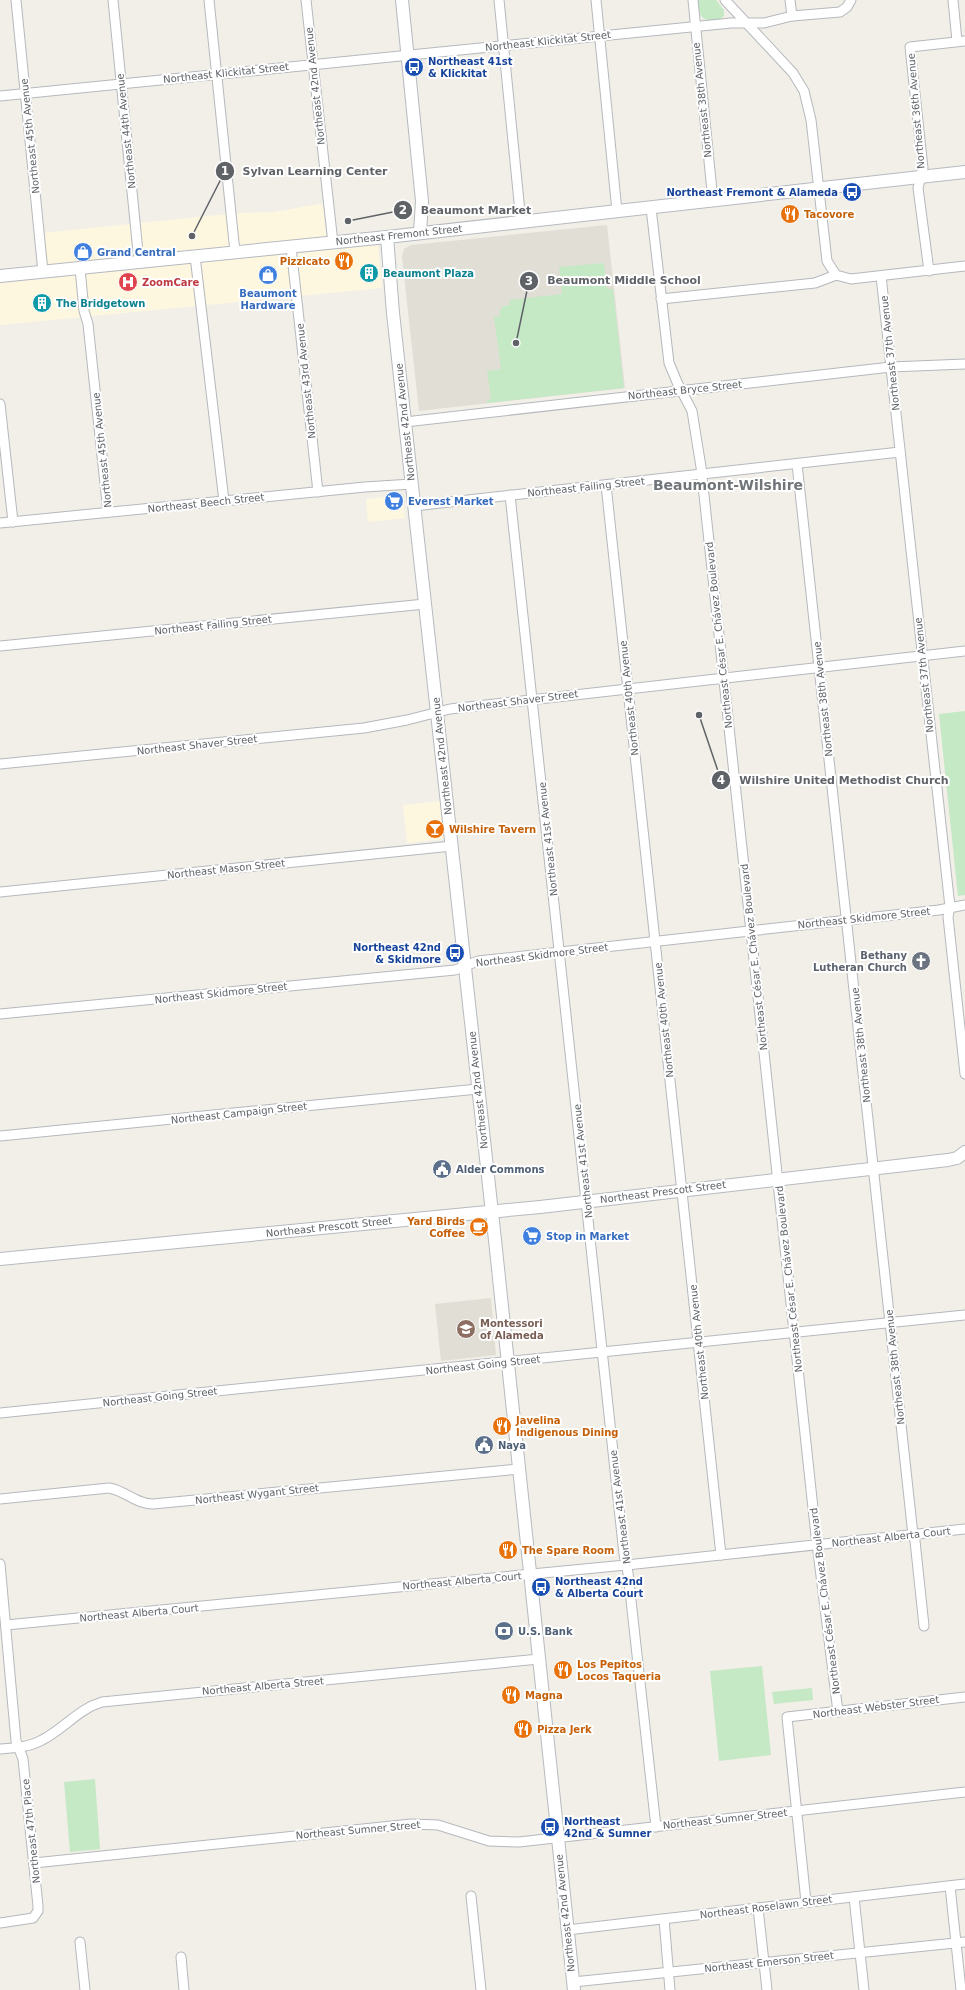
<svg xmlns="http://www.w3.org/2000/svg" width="965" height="1990" viewBox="0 0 965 1990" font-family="'DejaVu Sans',sans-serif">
<rect width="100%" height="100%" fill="#f1efe8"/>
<g fill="#fef7e0">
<path d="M319 204 323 205 326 237 47 267 42 233 237 213 274 212Z"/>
<path d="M378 245 382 288 0 325V283Z"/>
<path d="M403 495 405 518 368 522 366 499Z"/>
<path d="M440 801 444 839 407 843 403 805Z"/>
</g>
<g fill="#e1ded6">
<path d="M607 225 625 388 419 411 402 257 404 249 411 245Z"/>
<path d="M491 1298 496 1355 441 1361 435 1304Z"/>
</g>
<g fill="#c5e8c5">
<path d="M697 0H716L724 10V16C718 23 704 22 700 14 698 10 698 4 697 0Z"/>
<path d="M604 263 607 289H613L624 388 487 403V400L491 399 487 371 501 369 494 317 500 316 499 311 504 306 510 305 509 300 562 294 559 267Z"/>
<path d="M965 711V895L958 896 939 714Z"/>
<path d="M762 1666 771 1755 719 1761 710 1671Z"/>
<path d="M812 1688 813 1700 774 1704 772 1692Z"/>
<path d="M95 1779 100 1849 70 1852 64 1782Z"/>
</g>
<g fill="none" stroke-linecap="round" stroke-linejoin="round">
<g stroke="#b5b8bc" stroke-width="11">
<g id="street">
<path d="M16 0 43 272"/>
<path d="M113 0 139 262"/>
<path d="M209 0 235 252"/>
<path d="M306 0 333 243"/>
<path d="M499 0 521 222"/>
<path d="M596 0 617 211"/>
<path d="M693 0 713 201"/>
<path d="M725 0 793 73 804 91 811 120 827 261 836 275 851 279 965 266"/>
<path d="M790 0 792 16"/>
<path d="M953 0 957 41"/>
<path d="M0 96 731 23H764L792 16 840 12 847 7 851 0"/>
<path d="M651 208 669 363 677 382 692 411 701 467 816 1536 838 1712"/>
<path d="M291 247 318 492"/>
<path d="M195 256 224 501"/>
<path d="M80 268 84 311 88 324 108 512"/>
<path d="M929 271 918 188 923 168 910 47 965 41"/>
<path d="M881 276 950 907 948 917 965 1074"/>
<path d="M661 299 815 283 836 275"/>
<path d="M0 404 13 522"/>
<path d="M405 422 891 367 965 364"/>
<path d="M797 464 913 1535 915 1541 924 1626"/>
<path d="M606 485 721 1555"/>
<path d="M510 495 624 1554 628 1573 656 1827"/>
<path d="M414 506 900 452"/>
<path d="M0 523 365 487 412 484"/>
<path d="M0 646 425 604"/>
<path d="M0 764 364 728 407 720 450 709 965 651"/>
<path d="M0 892 452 846"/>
<path d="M0 1014 455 970 478 961 939 910 965 905"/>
<path d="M0 1136 478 1089"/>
<path d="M0 1413 965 1315"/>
<path d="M0 1499 109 1488C126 1491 136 1504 153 1504L519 1469"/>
<path d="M0 1564 16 1741 23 1759 38 1906V1911L33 1918 0 1923"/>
<path d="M6 1625 636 1564 965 1529"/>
<path d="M0 1749C14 1748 30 1747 42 1740 64 1729 78 1709 102 1702L539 1659"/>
<path d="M34 1863 411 1824 438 1825 489 1841 519 1842 965 1792"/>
<path d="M950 1886 961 1990"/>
<path d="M471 1896 481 1990"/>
<path d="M854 1897 864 1990"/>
<path d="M806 1902 787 1717 965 1697"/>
<path d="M758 1908 767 1990"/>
<path d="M664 1919 670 1990"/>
<path d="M567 1930 965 1884"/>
<path d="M80 1942 85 1990"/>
<path d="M181 1957 184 1990"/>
<path d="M573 1982 965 1942"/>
</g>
</g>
<g stroke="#b6babf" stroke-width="14">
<g id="secondary">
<path d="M402 0 422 201 420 233"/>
<path d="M387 237 393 313 495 1240 574 1990"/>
<path d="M0 276 387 237 965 172"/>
<path d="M0 1259 540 1207 948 1160 957 1158 965 1152"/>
</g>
</g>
<use href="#street" stroke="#fff" stroke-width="9"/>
<use href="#secondary" stroke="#fff" stroke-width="12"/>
</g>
<defs>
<g id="bus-disc" transform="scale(1)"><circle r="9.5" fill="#1a4fb4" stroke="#fff"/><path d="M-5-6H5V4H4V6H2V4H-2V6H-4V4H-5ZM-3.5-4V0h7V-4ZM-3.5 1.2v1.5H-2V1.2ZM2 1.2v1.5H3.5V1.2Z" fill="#fff"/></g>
<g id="restaurant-disc" transform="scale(1)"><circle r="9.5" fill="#e8710a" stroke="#fff"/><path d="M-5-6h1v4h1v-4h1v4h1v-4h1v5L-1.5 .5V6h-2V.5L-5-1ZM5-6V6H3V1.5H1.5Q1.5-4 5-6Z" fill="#fff"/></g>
<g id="shop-disc" transform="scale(1)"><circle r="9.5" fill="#3f7fe0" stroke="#fff"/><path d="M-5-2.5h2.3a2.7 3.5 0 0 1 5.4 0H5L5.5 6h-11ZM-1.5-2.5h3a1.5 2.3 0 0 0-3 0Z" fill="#fff"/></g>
<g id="building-disc" transform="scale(1)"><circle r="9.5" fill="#0f9aa8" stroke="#fff"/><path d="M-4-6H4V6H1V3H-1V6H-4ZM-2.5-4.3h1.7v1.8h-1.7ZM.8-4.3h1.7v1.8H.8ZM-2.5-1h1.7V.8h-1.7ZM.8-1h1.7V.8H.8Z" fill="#fff"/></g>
<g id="hospital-disc" transform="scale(1)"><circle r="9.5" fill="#e0444e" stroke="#fff"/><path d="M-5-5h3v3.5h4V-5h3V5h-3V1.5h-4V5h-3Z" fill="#fff"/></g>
<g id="supermarket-disc" transform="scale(1)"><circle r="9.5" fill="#3f7fe0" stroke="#fff"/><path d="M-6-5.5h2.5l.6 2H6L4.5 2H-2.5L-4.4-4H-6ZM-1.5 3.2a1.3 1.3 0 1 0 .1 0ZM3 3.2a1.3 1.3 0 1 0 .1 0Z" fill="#fff"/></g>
<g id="bar-disc" transform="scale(1)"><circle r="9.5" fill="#e8710a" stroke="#fff"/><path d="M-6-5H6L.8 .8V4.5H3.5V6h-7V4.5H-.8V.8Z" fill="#fff"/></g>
<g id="church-disc" transform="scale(1)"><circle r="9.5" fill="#6b7280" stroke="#fff"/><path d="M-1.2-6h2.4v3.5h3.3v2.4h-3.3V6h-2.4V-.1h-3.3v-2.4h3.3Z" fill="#fff"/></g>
<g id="civic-disc" transform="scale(1)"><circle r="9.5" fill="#5c6f8a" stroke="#fff"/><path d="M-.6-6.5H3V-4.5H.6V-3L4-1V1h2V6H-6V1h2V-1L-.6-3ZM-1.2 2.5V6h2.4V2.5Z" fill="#fff"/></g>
<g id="cafe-disc" transform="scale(1)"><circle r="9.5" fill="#e8710a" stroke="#fff"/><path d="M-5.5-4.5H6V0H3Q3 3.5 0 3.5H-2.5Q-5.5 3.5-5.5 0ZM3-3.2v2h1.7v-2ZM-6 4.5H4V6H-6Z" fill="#fff"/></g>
<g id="school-disc" transform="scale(1)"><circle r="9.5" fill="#8d6e63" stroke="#fff"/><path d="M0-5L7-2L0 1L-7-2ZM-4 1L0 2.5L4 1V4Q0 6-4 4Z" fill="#fff"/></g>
<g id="bank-disc" transform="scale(1)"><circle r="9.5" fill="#5c6f8a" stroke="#fff"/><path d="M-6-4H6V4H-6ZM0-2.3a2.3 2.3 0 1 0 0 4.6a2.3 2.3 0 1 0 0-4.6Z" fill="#fff"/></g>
</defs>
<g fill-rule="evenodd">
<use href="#bus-disc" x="414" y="67"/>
<use href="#bus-disc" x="852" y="192"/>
<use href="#restaurant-disc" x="790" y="214"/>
<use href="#shop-disc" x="83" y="252"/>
<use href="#restaurant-disc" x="344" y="261"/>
<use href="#building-disc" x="369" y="273"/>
<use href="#shop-disc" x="268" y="275"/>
<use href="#hospital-disc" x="128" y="282"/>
<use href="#building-disc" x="42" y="303"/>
<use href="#supermarket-disc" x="394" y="501"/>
<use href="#bar-disc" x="435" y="829"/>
<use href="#bus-disc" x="455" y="953"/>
<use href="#church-disc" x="921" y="961"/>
<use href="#civic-disc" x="442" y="1169"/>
<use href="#cafe-disc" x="479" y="1227"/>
<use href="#supermarket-disc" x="532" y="1236"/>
<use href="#school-disc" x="466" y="1329"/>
<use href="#restaurant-disc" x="502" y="1426"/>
<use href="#civic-disc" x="484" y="1445"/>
<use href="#restaurant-disc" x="508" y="1550"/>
<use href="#bus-disc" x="541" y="1587"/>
<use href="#bank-disc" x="504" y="1631"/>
<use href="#restaurant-disc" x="563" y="1670"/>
<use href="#restaurant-disc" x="511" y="1695"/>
<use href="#restaurant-disc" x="523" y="1729"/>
<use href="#bus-disc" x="550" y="1827"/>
</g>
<g text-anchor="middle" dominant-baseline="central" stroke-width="4" stroke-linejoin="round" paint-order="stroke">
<g font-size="10" fill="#5f6368" stroke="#fff">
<text transform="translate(548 41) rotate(-6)">Northeast Klickitat Street</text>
<text transform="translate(226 73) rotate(-6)">Northeast Klickitat Street</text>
<text transform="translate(315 86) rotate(-96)">Northeast 42nd Avenue</text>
<text transform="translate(702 100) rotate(-96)">Northeast 38th Avenue</text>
<text transform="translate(916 111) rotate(-95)">Northeast 36th Avenue</text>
<text transform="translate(126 131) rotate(-96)">Northeast 44th Avenue</text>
<text transform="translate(30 136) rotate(-96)">Northeast 45th Avenue</text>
<text transform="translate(399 235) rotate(-6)">Northeast Fremont Street</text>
<text transform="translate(890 353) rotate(-96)">Northeast 37th Avenue</text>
<text transform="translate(306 381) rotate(-96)">Northeast 43rd Avenue</text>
<text transform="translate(685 390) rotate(-6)">Northeast Bryce Street</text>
<text transform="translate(405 422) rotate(-96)">Northeast 42nd Avenue</text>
<text transform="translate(102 450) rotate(-96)">Northeast 45th Avenue</text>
<text transform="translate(586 487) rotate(-6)">Northeast Failing Street</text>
<text transform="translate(206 503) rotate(-6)">Northeast Beech Street</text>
<text transform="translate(213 625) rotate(-6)">Northeast Failing Street</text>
<text transform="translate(719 635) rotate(-96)">Northeast César E. Chávez Boulevard</text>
<text transform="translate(924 675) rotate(-96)">Northeast 37th Avenue</text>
<text transform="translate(629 698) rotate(-96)">Northeast 40th Avenue</text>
<text transform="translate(823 699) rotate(-96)">Northeast 38th Avenue</text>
<text transform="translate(518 701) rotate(-7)">Northeast Shaver Street</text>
<text transform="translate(197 745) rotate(-6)">Northeast Shaver Street</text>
<text transform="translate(442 756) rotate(-96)">Northeast 42nd Avenue</text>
<text transform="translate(548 839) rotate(-96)">Northeast 41st Avenue</text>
<text transform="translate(226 869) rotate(-6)">Northeast Mason Street</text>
<text transform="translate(864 918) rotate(-6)">Northeast Skidmore Street</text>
<text transform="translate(542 955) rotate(-7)">Northeast Skidmore Street</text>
<text transform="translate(754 957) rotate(-96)">Northeast César E. Chávez Boulevard</text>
<text transform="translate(221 993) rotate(-6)">Northeast Skidmore Street</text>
<text transform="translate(664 1020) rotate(-96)">Northeast 40th Avenue</text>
<text transform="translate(861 1045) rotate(-96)">Northeast 38th Avenue</text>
<text transform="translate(478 1090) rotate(-96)">Northeast 42nd Avenue</text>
<text transform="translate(239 1113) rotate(-6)">Northeast Campaign Street</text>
<text transform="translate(583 1161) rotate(-96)">Northeast 41st Avenue</text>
<text transform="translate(663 1192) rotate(-7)">Northeast Prescott Street</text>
<text transform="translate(329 1227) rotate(-6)">Northeast Prescott Street</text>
<text transform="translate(789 1279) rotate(-96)">Northeast César E. Chávez Boulevard</text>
<text transform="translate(699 1342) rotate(-96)">Northeast 40th Avenue</text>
<text transform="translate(483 1365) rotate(-6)">Northeast Going Street</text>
<text transform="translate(895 1367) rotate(-96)">Northeast 38th Avenue</text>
<text transform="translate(160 1397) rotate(-6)">Northeast Going Street</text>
<text transform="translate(257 1494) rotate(-6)">Northeast Wygant Street</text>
<text transform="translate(620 1507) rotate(-97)">Northeast 41st Avenue</text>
<text transform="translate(891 1537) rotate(-6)">Northeast Alberta Court</text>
<text transform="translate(462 1581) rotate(-5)">Northeast Alberta Court</text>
<text transform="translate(825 1601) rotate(-97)">Northeast César E. Chávez Boulevard</text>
<text transform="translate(139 1613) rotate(-5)">Northeast Alberta Court</text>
<text transform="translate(263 1686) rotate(-5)">Northeast Alberta Street</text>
<text transform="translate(876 1707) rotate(-7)">Northeast Webster Street</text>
<text transform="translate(725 1819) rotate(-6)">Northeast Sumner Street</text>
<text transform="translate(358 1830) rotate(-5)">Northeast Sumner Street</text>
<text transform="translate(31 1831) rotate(-96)">Northeast 47th Place</text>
<text transform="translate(766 1907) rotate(-7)">Northeast Roselawn Street</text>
<text transform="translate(565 1913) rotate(-96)">Northeast 42nd Avenue</text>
<text transform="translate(769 1962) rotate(-6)">Northeast Emerson Street</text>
</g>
<g font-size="10" font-weight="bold" fill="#164399" stroke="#fff" text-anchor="start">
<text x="428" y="61">Northeast 41st<tspan x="428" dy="12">&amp; Klickitat</tspan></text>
<text x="838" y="192" text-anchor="end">Northeast Fremont &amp; Alameda</text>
<text x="441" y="947" text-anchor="end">Northeast 42nd<tspan x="441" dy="12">&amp; Skidmore</tspan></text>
<text x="555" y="1581">Northeast 42nd<tspan x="555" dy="12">&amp; Alberta Court</tspan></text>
<text x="564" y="1821">Northeast<tspan x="564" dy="12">42nd &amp; Sumner</tspan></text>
</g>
<g font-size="10" font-weight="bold" fill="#c56008" stroke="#fff" text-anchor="start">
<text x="804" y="214">Tacovore</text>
<text x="330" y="261" text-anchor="end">Pizzicato</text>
<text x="449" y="829">Wilshire Tavern</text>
<text x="465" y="1221" text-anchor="end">Yard Birds<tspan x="465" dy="12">Coffee</tspan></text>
<text x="516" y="1420">Javelina<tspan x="516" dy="12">Indigenous Dining</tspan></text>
<text x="522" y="1550">The Spare Room</text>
<text x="577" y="1664">Los Pepitos<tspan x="577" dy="12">Locos Taqueria</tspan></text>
<text x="525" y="1695">Magna</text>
<text x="537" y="1729">Pizza Jerk</text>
</g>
<g font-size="10" font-weight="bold" fill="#366cbe" stroke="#fff" text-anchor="start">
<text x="97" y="252">Grand Central</text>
<text x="268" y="293" text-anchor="middle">Beaumont<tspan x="268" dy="12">Hardware</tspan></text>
<text x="408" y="501">Everest Market</text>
<text x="546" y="1236">Stop in Market</text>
</g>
<g font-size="10" font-weight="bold" fill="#0d838f" stroke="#fff" text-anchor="start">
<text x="383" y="273">Beaumont Plaza</text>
<text x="56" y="303">The Bridgetown</text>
</g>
<g font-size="10" font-weight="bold" fill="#be3a42" stroke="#fff" text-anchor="start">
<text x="142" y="282">ZoomCare</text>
</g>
<g font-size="10" font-weight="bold" fill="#5b616d" stroke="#fff" text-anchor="end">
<text x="907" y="955">Bethany<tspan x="907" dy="12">Lutheran Church</tspan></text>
</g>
<g font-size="10" font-weight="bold" fill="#4e5e75" stroke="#fff" text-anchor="start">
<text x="456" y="1169">Alder Commons</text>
<text x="498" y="1445">Naya</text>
<text x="518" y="1631">U.S. Bank</text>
</g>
<g font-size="10" font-weight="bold" fill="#785e54" stroke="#fff" text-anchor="start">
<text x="480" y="1323">Montessori<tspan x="480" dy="12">of Alameda</tspan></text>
</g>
<g font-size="14" font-weight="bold" fill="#70757a" stroke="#fff">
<text x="728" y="485">Beaumont-Wilshire</text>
</g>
</g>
<path fill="none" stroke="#5f6368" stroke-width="1.5" d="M192 236L225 171M348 221L403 210M516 343L529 281M699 715L721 780"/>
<g fill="#5f6368" stroke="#fff" stroke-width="1.5">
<circle cx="192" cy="236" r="4"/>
<circle cx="348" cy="221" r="4"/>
<circle cx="516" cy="343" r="4"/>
<circle cx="699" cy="715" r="4"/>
<circle cx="225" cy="171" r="10"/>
<circle cx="403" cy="210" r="10"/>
<circle cx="529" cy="281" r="10"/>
<circle cx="721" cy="780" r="10"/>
</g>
<g font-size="12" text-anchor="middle" font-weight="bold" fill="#fff">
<text x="225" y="175">1</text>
<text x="403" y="214">2</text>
<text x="529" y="285">3</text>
<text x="721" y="784">4</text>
</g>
<g font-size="11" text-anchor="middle" font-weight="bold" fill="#5f6368" stroke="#fff" stroke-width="4" stroke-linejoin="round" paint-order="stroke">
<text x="315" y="175">Sylvan Learning Center</text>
<text x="476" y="214">Beaumont Market</text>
<text x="624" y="284">Beaumont Middle School</text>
<text x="844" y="784">Wilshire United Methodist Church</text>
</g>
</svg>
